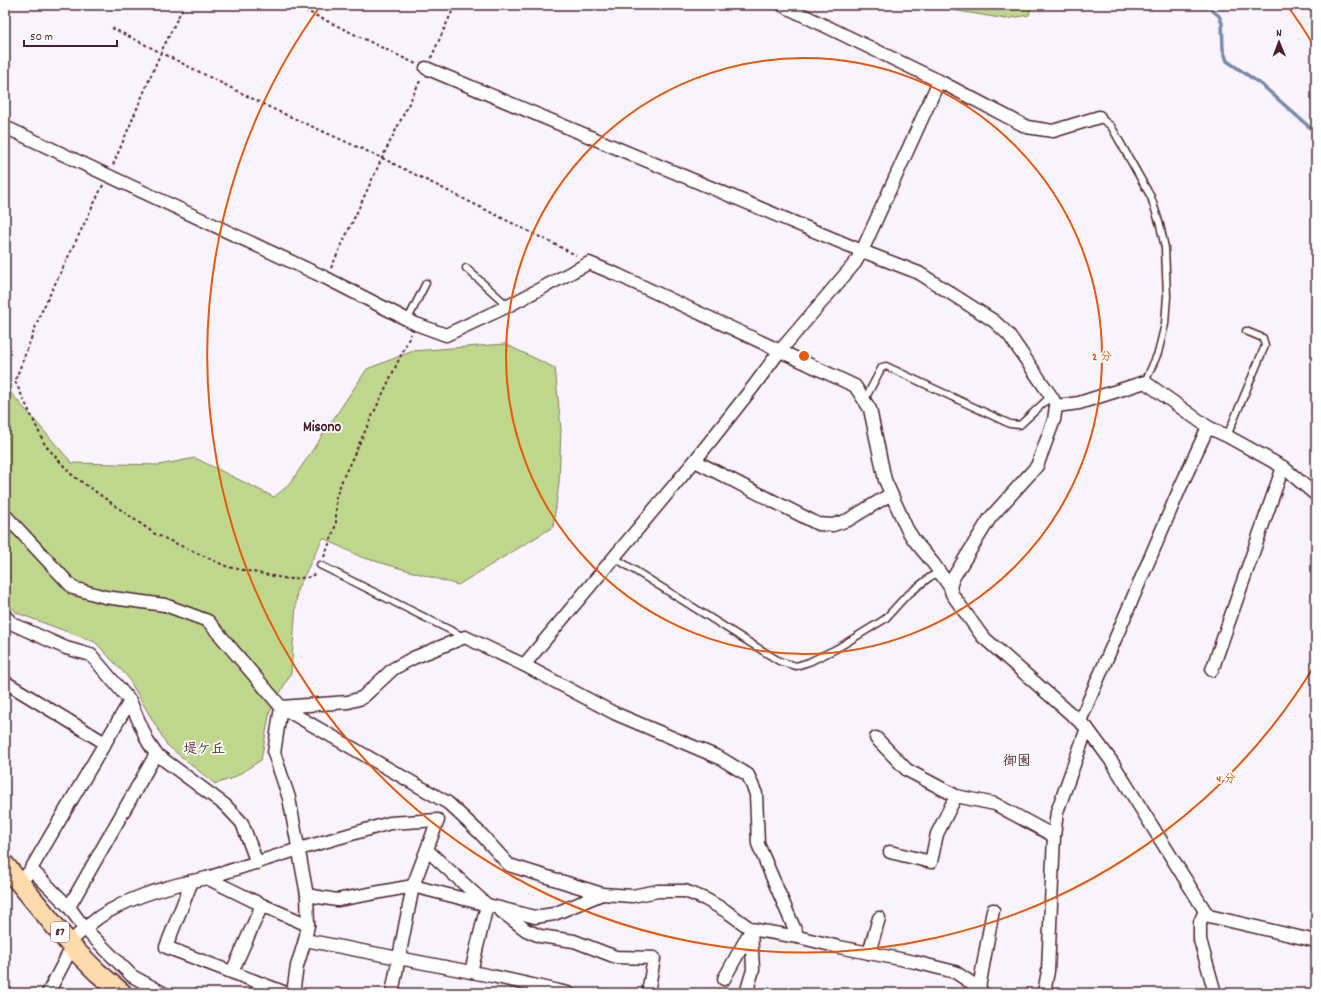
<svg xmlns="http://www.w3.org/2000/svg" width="1321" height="998" viewBox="0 0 1321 998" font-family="Dekko,'Klee One',sans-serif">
<rect width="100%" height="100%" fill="#f8f3fc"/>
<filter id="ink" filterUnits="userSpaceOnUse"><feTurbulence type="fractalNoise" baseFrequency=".025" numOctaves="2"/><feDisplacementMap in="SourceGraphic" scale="8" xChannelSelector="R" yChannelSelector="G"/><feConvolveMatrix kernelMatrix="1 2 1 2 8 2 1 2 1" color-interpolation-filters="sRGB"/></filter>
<g filter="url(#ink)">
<g fill="#bed78d" stroke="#847b5c">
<path d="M943 5H1032L1029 15 1006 19 952 10Z"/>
<path d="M505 344 555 368 561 429 559 483 553 527 458 585 361 557 323 538 297 590 291 673 270 711 261 760 233 778 215 784 167 745 127 676 95 642 17 613 5 600V382L11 393 72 463 159 465 195 458 274 497 289 485 367 369 413 351Z"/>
</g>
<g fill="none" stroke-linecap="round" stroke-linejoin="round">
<path stroke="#7889a5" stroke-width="3.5" d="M1206 5 1219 16 1222 23 1223 49 1227 61 1262 85 1316 133"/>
<g stroke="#4a1f2b" stroke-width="9">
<g id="lane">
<path d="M1099 117 1111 126 1151 197 1160 225 1165 248 1167 296 1165 324 1158 353 1145 382"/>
<path d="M466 268 508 306"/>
<path d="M408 319 426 283"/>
<path d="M864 401 882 367 886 366 1010 424 1020 425 1051 396"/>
<path d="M1227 436 1265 346 1263 338 1246 331"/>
<path d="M615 558 779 661 796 666 809 662 836 649 885 619 905 597 930 577 940 572"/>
<path d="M320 565 464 637"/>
</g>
</g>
<g stroke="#4a1f2b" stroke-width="15">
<g id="street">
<path d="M782 5 939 81 1027 127 1053 131 1099 117"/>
<path d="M426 68 862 251 919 273 994 321 1009 335 1053 399 1056 406 1054 420 1037 466 990 518 953 578 950 587"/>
<path d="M5 127 326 278 416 324 446 335 508 306 589 263 618 275 855 386 870 409 885 480 907 529 914 540 933 563 950 587 952 594 982 636 1087 728 1112 762 1205 911 1209 916 1316 941"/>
<path d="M1056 406 1079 403 1145 382 1208 427 1227 436 1283 467 1316 495"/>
<path d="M695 461 818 524 833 525 848 520 891 494"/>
<path d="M5 515 73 588 105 597 165 605 208 621 281 707 448 803 481 834 509 865 602 894 632 896 658 891H685L705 899 726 911 751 929 798 937 839 947 915 962 955 972 979 988 983 993"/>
<path d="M5 616 13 624 66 648 91 655 130 701 148 742 156 754 225 805 242 823 257 863"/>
<path d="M524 665 697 458 753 387 779 352 855 263 862 251 939 81"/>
<path d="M1212 670 1283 467"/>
<path d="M5 682 105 743 130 701"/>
<path d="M281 707 348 702 362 698 393 669 413 658 465 637 524 665 614 713 720 758 748 775 756 794 758 844 798 937"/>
<path d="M281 707 274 753 289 798 307 895 308 925 305 940 297 966 293 993"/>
<path d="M1080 721 1180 488 1208 427"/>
<path d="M876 738 907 770 956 796 995 804 1054 836"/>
<path d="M156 754 69 907 85 929 132 976 163 993"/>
<path d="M427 850 486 904"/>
<path d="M890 852 931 862 937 834 956 796"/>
<path d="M31 869 69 907"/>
<path d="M207 878 262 905 308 925"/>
<path d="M192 881 166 947 286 993"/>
<path d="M21 883 31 869 105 743"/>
<path d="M307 895 337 900 413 886 392 993"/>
<path d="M501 911 526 930 540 936 574 941 616 957 654 958 648 993"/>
<path d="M1205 911 1200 922V940L1215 993"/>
<path d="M305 940 492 976 568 993"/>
<path d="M69 943C82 931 96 917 113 909 139 894 177 884 207 878L299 849 390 823 438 820 413 886 535 917 554 914 602 894"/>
<path d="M869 953 879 918"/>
<path d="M232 972 262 905"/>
<path d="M471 972 487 905"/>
<path d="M724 979 751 930"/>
<path d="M979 988 993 910"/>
<path d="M48 993 72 947"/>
<path d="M746 993 753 970 751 929"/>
<path d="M1044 993 1048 971 1054 836 1057 812 1087 728"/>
</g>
</g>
<g stroke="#4a1f2b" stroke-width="22">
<path id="primary" d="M5 865 72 947 97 972 122 993"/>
</g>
<g stroke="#4a1f2b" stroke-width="2" stroke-dasharray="3 3" stroke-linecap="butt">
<path d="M294 5 416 64"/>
<path d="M112 28 271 108 382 158 576 255"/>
<path d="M431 58 455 5"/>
<path d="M113 165 161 52 184 5"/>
<path d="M103 185 40 315 15 381 45 445 72 475 155 534 228 567 288 579 311 577 316 572"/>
<path d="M331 268 382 158 421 79"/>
<path d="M324 557 330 542 336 524V497L343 478 411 334"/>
<path d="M731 993 733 987"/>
</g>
<use href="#lane" stroke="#fff" stroke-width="6"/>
<use href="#street" stroke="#fff" stroke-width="12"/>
<use href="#primary" stroke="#fedbac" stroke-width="19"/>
</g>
</g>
<g fill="none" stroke="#e8590c" stroke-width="2">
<circle cx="804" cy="356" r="298"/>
<path d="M1316 663A597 597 0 1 1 321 5M1287 5A597 597 0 0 1 1316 49"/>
</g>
<g text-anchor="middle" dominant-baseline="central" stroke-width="3.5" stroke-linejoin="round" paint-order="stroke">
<rect fill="#fff" stroke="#80626b" stroke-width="1" x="51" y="922" width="18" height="20" rx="3"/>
<g font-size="12" font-weight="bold" fill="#4a1f2b">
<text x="60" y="932">87</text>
</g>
<g font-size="14" font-weight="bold" fill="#4a1f2b" stroke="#fff">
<text x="204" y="750">堤ケ丘</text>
<text x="1017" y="762">御園</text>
</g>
<g font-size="15" font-weight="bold" fill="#4a1f2b" stroke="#fff">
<text x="322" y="428">Misono</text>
</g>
</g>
<circle cx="804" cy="356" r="6" fill="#e8590c" stroke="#fff" stroke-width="2"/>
<g font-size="12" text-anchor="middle" font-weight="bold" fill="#e8590c" stroke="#fff" stroke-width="3.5" stroke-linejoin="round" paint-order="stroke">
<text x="1102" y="360">2 分</text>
<text x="1226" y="782">4 分</text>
</g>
<rect width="1321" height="998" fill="none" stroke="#fff" stroke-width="20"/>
<rect x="10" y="10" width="1301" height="978" fill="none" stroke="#4a1f2b" stroke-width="1.5" filter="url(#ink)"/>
<g transform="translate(1279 42) rotate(359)" stroke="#ffffff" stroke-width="3" paint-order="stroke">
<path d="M0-3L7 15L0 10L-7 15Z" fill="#4a1f2b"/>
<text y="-6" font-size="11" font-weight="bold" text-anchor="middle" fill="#4a1f2b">N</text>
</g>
<path d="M24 40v6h93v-6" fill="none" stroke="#4a1f2b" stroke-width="2"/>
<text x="30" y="40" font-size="12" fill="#4a1f2b" stroke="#ffffff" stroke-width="3" paint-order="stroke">50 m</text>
</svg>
